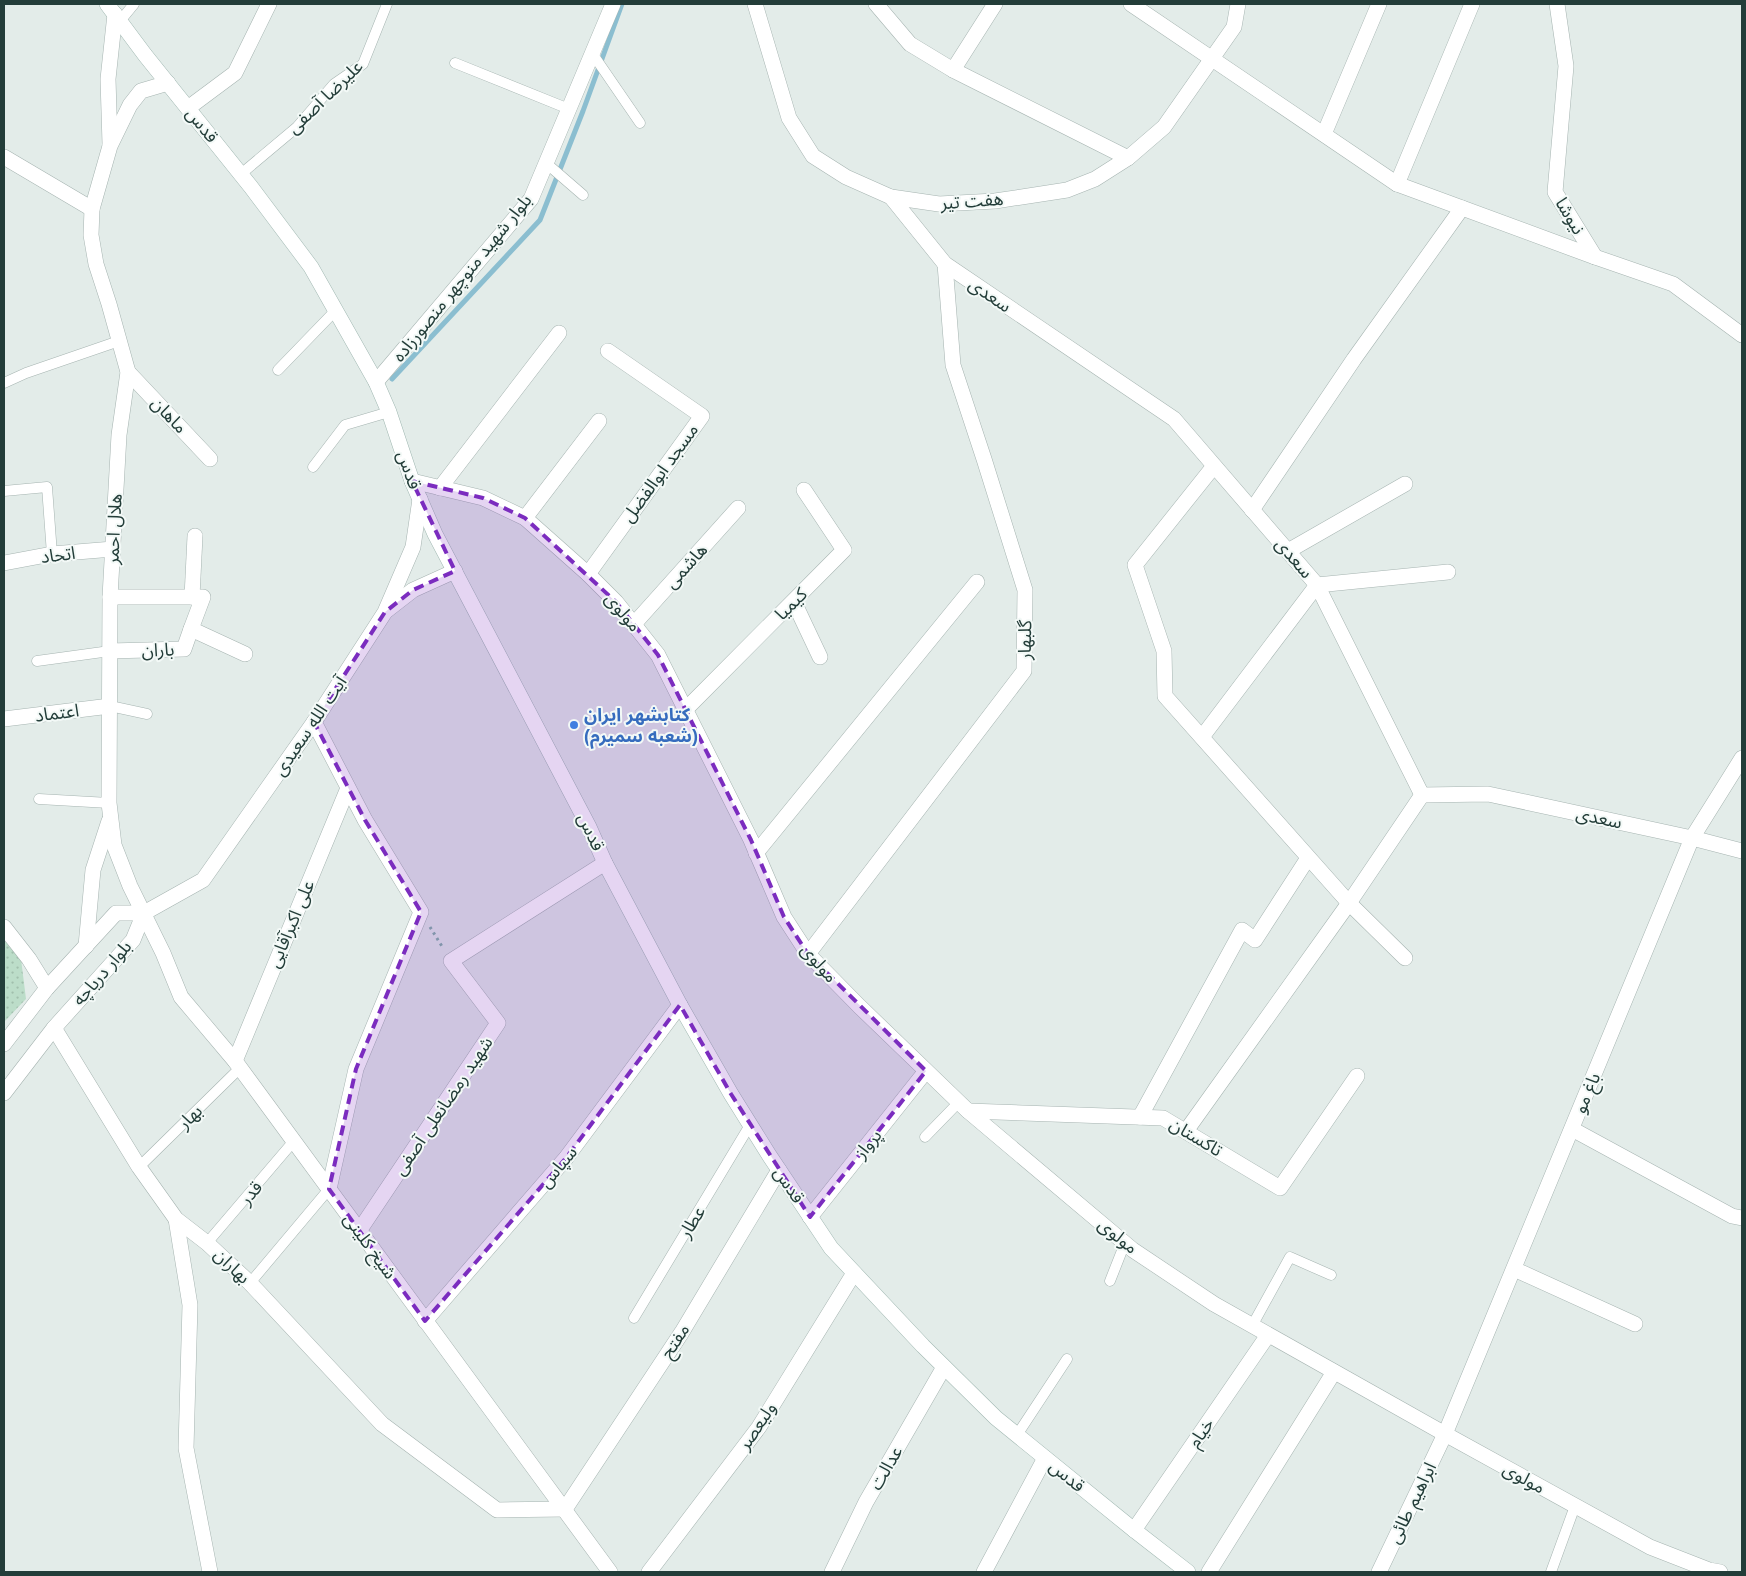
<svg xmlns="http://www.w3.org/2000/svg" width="1746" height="1576" viewBox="0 0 1746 1576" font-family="Arial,'Noto Sans Arabic',sans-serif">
<defs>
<pattern id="grass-dots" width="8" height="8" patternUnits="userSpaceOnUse" patternTransform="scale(1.25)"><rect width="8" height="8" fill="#bcddc9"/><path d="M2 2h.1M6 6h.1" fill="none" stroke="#a1bfad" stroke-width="1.8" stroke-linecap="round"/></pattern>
</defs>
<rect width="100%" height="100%" fill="#e3ece9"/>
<path fill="url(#grass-dots)" d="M4 940 21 959 26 999 4 1022Z"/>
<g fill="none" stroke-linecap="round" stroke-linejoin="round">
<path stroke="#8bbed0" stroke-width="5" d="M392 379 540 220 583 111 622 4"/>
<g stroke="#a6b4b1" stroke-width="11">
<g id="service">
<path d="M120 21 134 4"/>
<path d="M592 53 640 123"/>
<path d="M455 63 569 109"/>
<path d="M546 163 583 195"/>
<path d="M241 174 297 127 334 84 363 64 387 4"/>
<path d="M278 370 336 310"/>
<path d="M4 383 26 373 119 341"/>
<path d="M313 467 345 425 389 412"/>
<path d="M4 491 47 487 52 554"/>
<path d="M37 661 110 651"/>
<path d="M110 706 147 714"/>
<path d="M39 799 109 803"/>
<path d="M925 1137 959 1102"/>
<path d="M139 1167 240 1068"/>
<path d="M207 1243 293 1142"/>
<path d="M1110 1281 1125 1243"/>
<path d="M250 1283 329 1189"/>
<path d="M634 1318 750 1125"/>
<path d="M1252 1326 1290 1257 1331 1275"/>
<path d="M1017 1435 1067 1359"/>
<path d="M1551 1572 1575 1506"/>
</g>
</g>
<g stroke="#a6b4b1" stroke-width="16">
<g id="minor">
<path d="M755 4 789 118 813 156 846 177 891 197 939 204 995 201 1067 190 1095 179 1128 158 1164 127 1234 27 1238 4"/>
<path d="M876 4 910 44 953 70 1128 158"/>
<path d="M1131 4 1397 184 1595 257"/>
<path d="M1557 4 1566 66 1555 192 1595 257 1673 284 1742 335"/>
<path d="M953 70 995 4"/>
<path d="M188 108 235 73 269 4"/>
<path d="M1324 134 1379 4"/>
<path d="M4 157 92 209"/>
<path d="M1397 184 1472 4"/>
<path d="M891 197 945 264 1174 419 1317 585 1422 795 1488 794 1692 838 1742 851"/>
<path d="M128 372 210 459"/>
<path d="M376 382 531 199 613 4"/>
<path d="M1214 466 1135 565 1164 651 1165 696 1349 903 1405 958"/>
<path d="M440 488 559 333"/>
<path d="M1252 510 1354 359 1462 208"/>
<path d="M525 518 599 421"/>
<path d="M1288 551 1405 484"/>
<path d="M4 563 52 554 113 549"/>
<path d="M588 574 702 416 608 351"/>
<path d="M110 597H203L191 629 245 654"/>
<path d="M192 597 195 536"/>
<path d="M794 602 820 657"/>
<path d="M634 624 738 508"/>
<path d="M110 651 184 649 191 629"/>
<path d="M686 709 844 550 804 490"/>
<path d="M4 719 110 706"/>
<path d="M314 722 365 820 421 912 356 1069 329 1189"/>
<path d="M1202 737 1317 585 1448 572"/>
<path d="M756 853 977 582"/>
<path d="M4 927 29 959 47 988"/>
<path d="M808 954 1024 671 1025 590 984 459 953 365 945 264"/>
<path d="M54 1028 139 1167 176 1219 207 1243 250 1283 382 1424 497 1510 565 1509 682 1332 779 1170"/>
<path d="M235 1061 348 788"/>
<path d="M968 1111 1163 1118 1280 1188 1357 1076"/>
<path d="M1140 1117 1242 930 1255 940 1308 858"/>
<path d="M1572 1129 1732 1216 1742 1218"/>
<path d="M1186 1131 1349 903 1422 795"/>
<path d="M810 1217 926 1071"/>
<path d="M176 1219 190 1305 186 1448 210 1572"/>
<path d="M359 1231 498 1023 451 961 605 863"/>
<path d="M1514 1269 1635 1324"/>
<path d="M425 1321 566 1158 680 1005"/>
<path d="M1134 1530 1268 1335"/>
<path d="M649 1572 759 1427 854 1273"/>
<path d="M832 1572 866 1502 944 1367"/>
<path d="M984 1572 1045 1458"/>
<path d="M1209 1572 1334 1372"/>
<path d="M1379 1572 1445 1434 1692 838 1742 758"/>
</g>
</g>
<g stroke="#a6b4b1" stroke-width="16">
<g id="tertiary">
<path d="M168 83 141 91 130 105 110 146 92 209 91 235 96 264 109 304 128 372 119 435 110 597 109 803 114 845 130 886 163 953 181 997 235 1061 610 1572"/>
<path d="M110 144 108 79 115 14"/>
<path d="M412 481 483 498 525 518 588 574 616 602 658 655 751 840 784 917 808 954 859 1006 968 1111 1133 1250 1214 1304 1445 1434 1650 1547 1709 1570 1720 1572"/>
<path d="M386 611 413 590 455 571"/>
<path d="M86 946 93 870 109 821"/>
<path d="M4 1044 47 988 116 913H144L203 880 314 722 385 612 413 547 420 499"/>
<path d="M4 1093 54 1028 133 940 144 913"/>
</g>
</g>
<g stroke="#a1b8b2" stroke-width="16">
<path id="secondary" d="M107 4 145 55 251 187 311 267 376 382 389 412 412 481 435 534 589 827 605 863 680 1005 731 1094 769 1155 831 1248 923 1346 996 1418 1134 1530 1188 1572"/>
</g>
<path stroke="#83afa7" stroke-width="3" stroke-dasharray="2.5 4" stroke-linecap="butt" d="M430 927 443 948"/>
<use href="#service" stroke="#fff" stroke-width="10"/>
<use href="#minor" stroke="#fff" stroke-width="15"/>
<use href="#tertiary" stroke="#fff" stroke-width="15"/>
<use href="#secondary" stroke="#fff" stroke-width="15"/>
</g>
<path fill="#7b2cbf" fill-opacity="0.2" stroke="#7b2cbf" stroke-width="4" stroke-dasharray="10 6" stroke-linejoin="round" d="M412 481 483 498 525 518 616 602 658 655 751 840 784 917 808 954 926 1071 810 1217 731 1094 680 1005 566 1158 425 1321 329 1189 356 1069 421 912 365 820 314 722 385 612 413 590 455 571Z"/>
<circle fill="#3f7fe0" stroke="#f3f9f7" stroke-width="2" cx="574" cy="725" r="5"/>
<g text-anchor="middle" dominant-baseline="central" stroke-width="4" stroke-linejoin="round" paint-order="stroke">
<g font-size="18" fill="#233d39" stroke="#f3f9f7">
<text transform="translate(325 97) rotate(-44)">علیرضا آصفی</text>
<text transform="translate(202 125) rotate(51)">قدس</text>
<text transform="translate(972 201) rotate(-4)">هفت تیر</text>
<text transform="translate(1570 216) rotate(59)">نیوشا</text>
<text transform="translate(462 278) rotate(-51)">بلوار شهید منوچهر منصورزاده</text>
<text transform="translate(990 295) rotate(34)">سعدی</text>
<text transform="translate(169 415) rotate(46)">ماهان</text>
<text transform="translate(409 470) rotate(70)">قدس</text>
<text transform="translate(660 473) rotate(-54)">مسجد ابوالفضل</text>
<text transform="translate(114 529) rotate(-87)">هلال احمر</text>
<text transform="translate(58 555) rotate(-7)">اتحاد</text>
<text transform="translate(1294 558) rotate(49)">سعدی</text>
<text transform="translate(686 566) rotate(-48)">هاشمی</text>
<text transform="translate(791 604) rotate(-45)">کیمیا</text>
<text transform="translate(623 612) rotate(50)">مولوی</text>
<text transform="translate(1025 640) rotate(-89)">گلبهار</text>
<text transform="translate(158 650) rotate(-2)">باران</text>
<text transform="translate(57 713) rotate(-7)">اعتماد</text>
<text transform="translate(310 726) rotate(-56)">آیت الله سعیدی</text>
<text transform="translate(1599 818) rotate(12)">سعدی</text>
<text transform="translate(591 832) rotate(65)">قدس</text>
<text transform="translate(291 924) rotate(-67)">علی اکبرآقایی</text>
<text transform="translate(819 963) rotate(49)">مولوی</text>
<text transform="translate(102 973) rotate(-49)">بلوار دریاچه</text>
<text transform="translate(1587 1093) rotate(-67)">باغ مو</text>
<text transform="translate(443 1106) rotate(-56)">شهید رمضانعلی آصفی</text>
<text transform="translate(190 1117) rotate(-45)">بهار</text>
<text transform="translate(1196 1137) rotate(31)">تاکستان</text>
<text transform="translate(868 1144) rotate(-51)">پرواز</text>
<text transform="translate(558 1167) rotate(-50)">سپاس</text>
<text transform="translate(789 1185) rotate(56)">قدس</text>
<text transform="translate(251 1193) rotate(-50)">قدر</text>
<text transform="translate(692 1222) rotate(-59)">عطار</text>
<text transform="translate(1118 1236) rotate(39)">مولوی</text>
<text transform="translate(370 1246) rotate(54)">شیخ کلینی</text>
<text transform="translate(232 1266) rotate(44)">بهاران</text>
<text transform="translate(675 1341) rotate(-57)">مفتح</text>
<text transform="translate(757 1426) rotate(-56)">ولیعصر</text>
<text transform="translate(1201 1433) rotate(-56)">خیام</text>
<text transform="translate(886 1468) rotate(-60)">عدالت</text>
<text transform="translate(1067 1476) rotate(39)">قدس</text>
<text transform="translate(1524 1478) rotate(29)">مولوی</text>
<text transform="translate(1412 1503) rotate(-64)">ابراهیم طائی</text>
</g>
<g font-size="18" font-weight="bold" fill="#366cbe" stroke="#f3f9f7" text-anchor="start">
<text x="584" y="715">کتابشهر ایران<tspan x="584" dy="21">(شعبه سمیرم)</tspan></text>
</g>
</g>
<rect width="1746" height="1576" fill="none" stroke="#233d39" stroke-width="10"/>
</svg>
